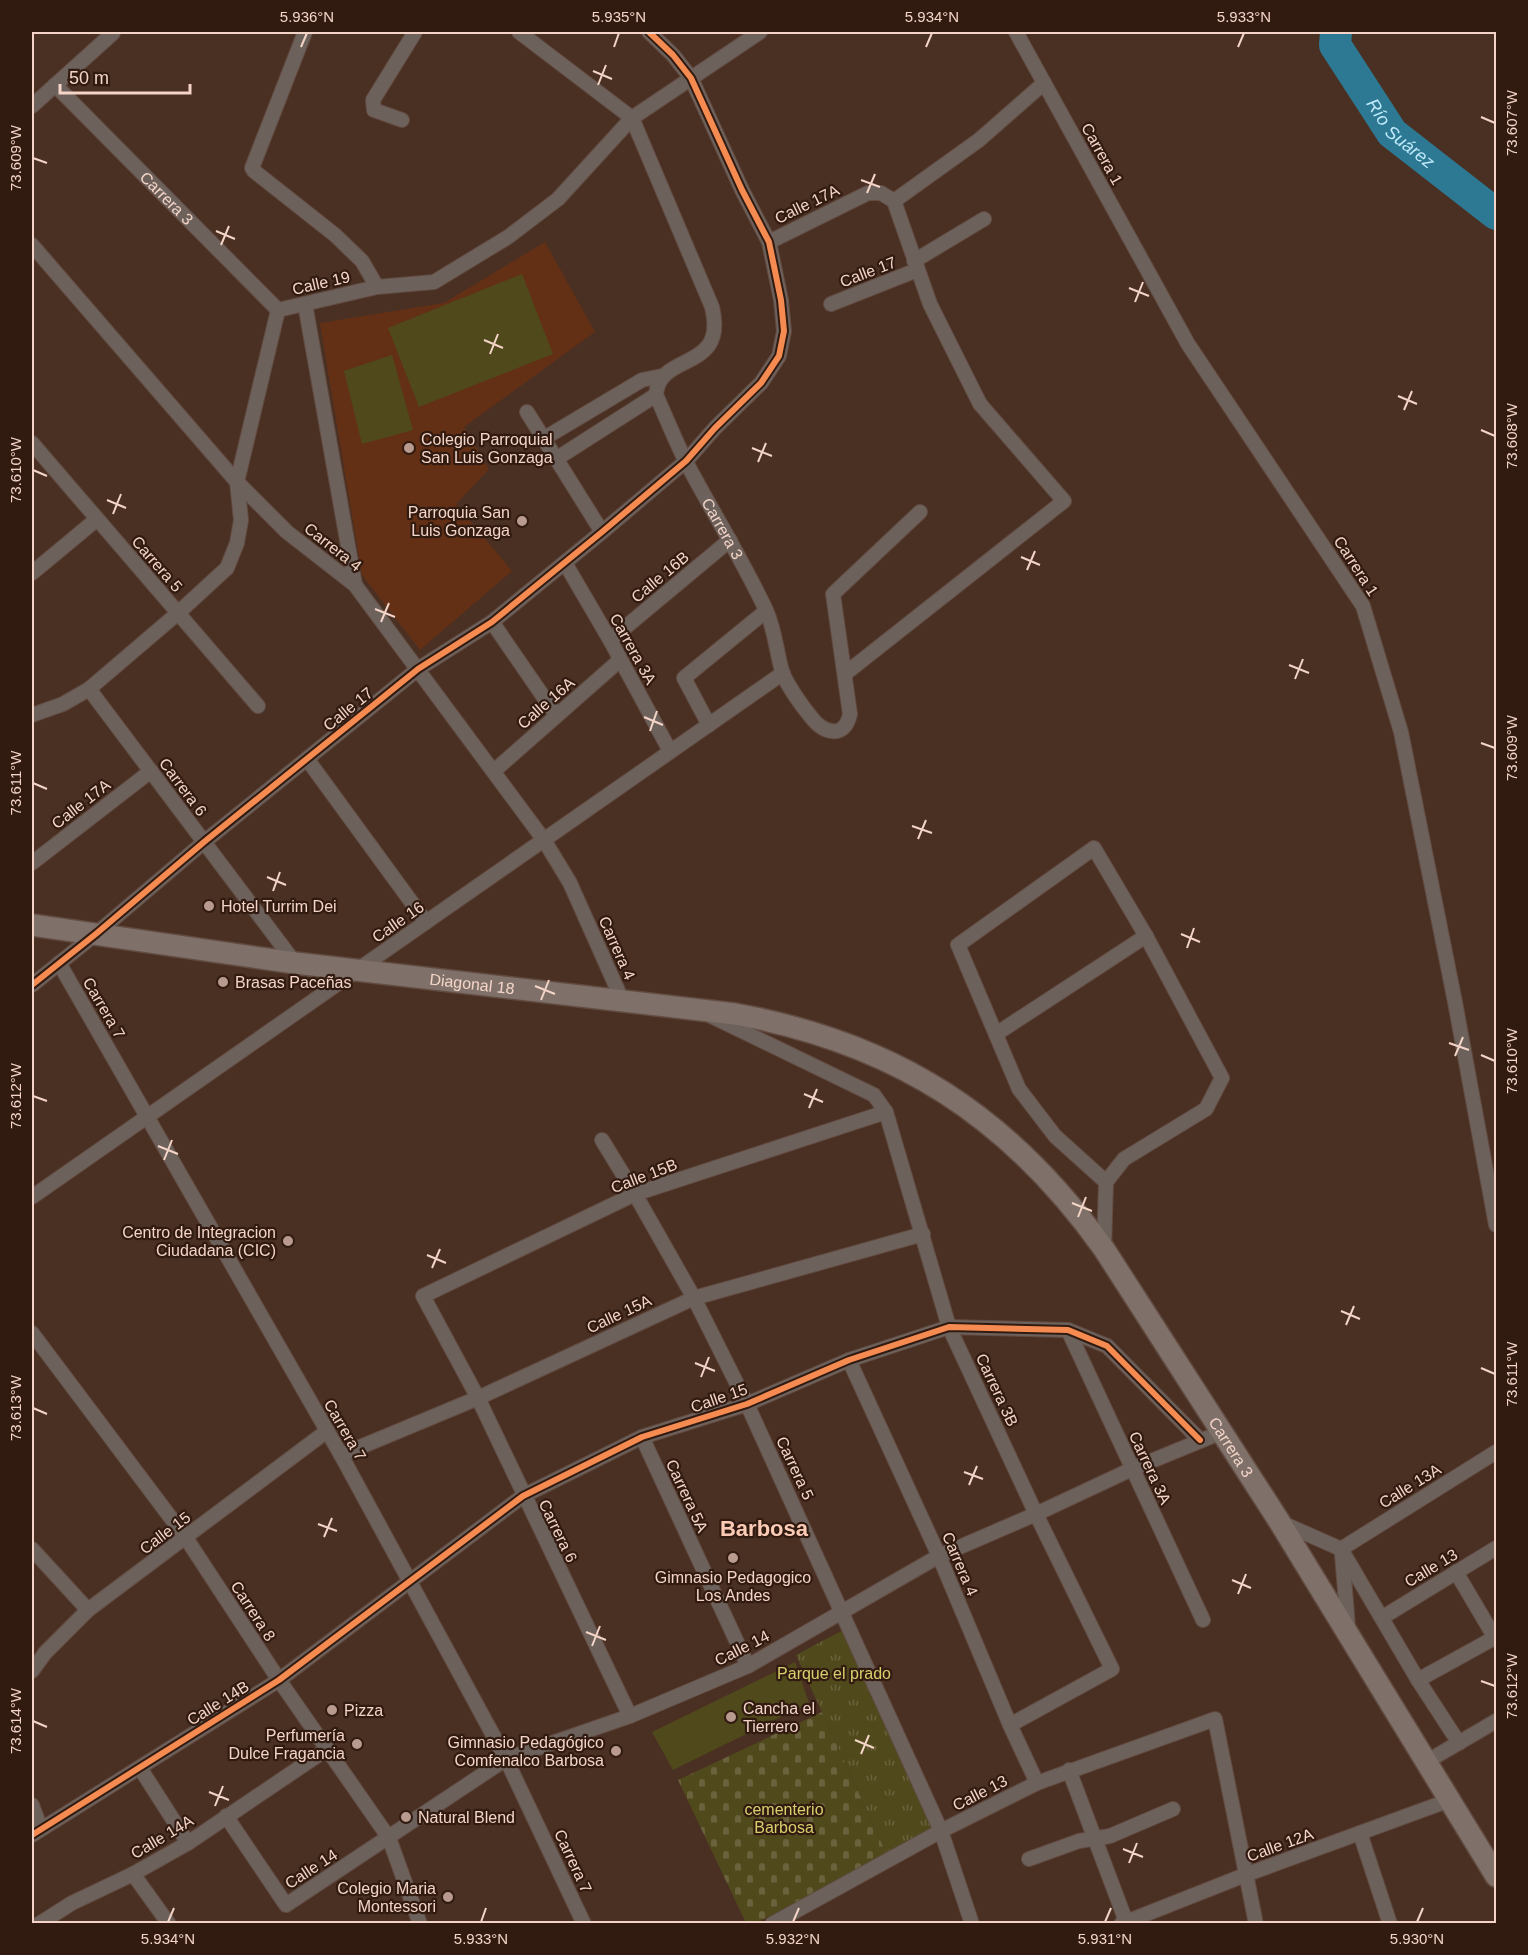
<svg xmlns="http://www.w3.org/2000/svg" width="1528" height="1955" viewBox="0 0 1528 1955" font-family="Arial,sans-serif">
<defs>
<pattern id="cemetery-stones" width="16" height="16" patternUnits="userSpaceOnUse" patternTransform="scale(1.5)"><rect width="16" height="16" fill="#50491c"/><path d="M2 7V4a2 2 0 0 1 4 0v3zM10 15v-3a2 2 0 0 1 4 0v3z" fill="#6a623c"/></pattern>
<pattern id="park-tufts" width="24" height="20" patternUnits="userSpaceOnUse" patternTransform="scale(1.5)"><rect width="24" height="20" fill="#50491c"/><path d="M3 7l-1-3M5 7V3M7 7l1-3M15 17l-1-3M17 17v-4M19 17l1-3" fill="none" stroke="#6a623c"/></pattern>
</defs>
<rect width="100%" height="100%" fill="#4a3023"/>
<path fill="#633016" d="M545 242 595 332 464 427 489 469 456 504 512 571 420 650 362 575 320 323 444 303Z"/>
<path fill="url(#cemetery-stones)" d="M822 1712 888 1857 756 1923H746L678 1780Z"/>
<path fill="url(#park-tufts)" d="M845 1629 933 1828 888 1857 796 1655Z"/>
<g fill="#50491c">
<path d="M522 274 553 354 419 407 388 328Z"/>
<path d="M392 355 413 430 362 444 344 371Z"/>
<path d="M795 1662 809 1703 673 1770 652 1732Z"/>
</g>
<g fill="none" stroke-linecap="round" stroke-linejoin="round">
<path stroke="#2d7993" stroke-width="32" id="s1" d="M1336 32 1335 45 1392 133 1496 214"/>
<g stroke="#624b41" stroke-width="16">
<g id="street">
<path d="M305 32 252 168 254 171 335 235 362 261 377 287"/>
<path id="s2" d="M519 32 632 118 712 307C728 373 659 351 656 395 666 417 675 440 686 462 712 511 742 559 766 610 775 630 776 650 782 671 786 684 803 707 811 717 824 734 845 739 850 714L833 594 920 512"/>
<path d="M1016 32 1188 344 1363 606 1401 732 1455 1002 1496 1225"/>
<path id="s3" d="M55 85 278 310"/>
<path d="M32 106 113 33"/>
<path d="M402 120 374 110 373 100 415 32"/>
<path d="M894 201 979 140 1044 83"/>
<path d="M769 242 868 193H881L894 201"/>
<path d="M32 245 237 482 287 532 355 585 544 840 570 883 623 1002"/>
<path d="M914 261 984 219"/>
<path d="M305 304 355 585"/>
<path d="M831 304 917 270"/>
<path d="M278 310 377 287 434 282 508 237 558 199 632 118 760 32"/>
<path d="M527 412 602 532"/>
<path d="M543 439 642 380 662 376"/>
<path d="M32 443 258 706"/>
<path d="M556 459 656 395"/>
<path d="M565 563 610 640 670 751"/>
<path d="M32 573 97 519"/>
<path d="M492 622 556 715"/>
<path d="M610 640 730 540"/>
<path d="M846 673 1064 501 980 404 930 304 894 201"/>
<path d="M89 689 295 963"/>
<path d="M32 715 63 704 89 689 178 613 227 568 237 543 241 520 237 482 278 310"/>
<path d="M709 725 684 678 766 611"/>
<path d="M307 759 426 922"/>
<path d="M494 771 620 660"/>
<path d="M32 863 151 771"/>
<path d="M59 963 341 1455 409 1580 506 1759 584 1924"/>
<path d="M32 985 97 933 204 842 418 669 492 622 602 532 686 461 715 428 761 383 779 356 784 331 781 300 769 242 742 190 691 78 673 55 649 32"/>
<path d="M711 1016 874 1095 886 1112 949 1327 1036 1514 1112 1669 1010 1725"/>
<path d="M996 1034 1146 936"/>
<path d="M602 1140 635 1194 694 1298 747 1404 941 1831 972 1924"/>
<path d="M32 1197 783 673"/>
<path d="M1104 1249 1106 1182 1124 1159 1206 1109 1222 1078 1146 936 1094 848 958 945 1019 1089 1055 1136 1106 1182"/>
<path d="M1068 1330 1203 1620"/>
<path d="M32 1333 186 1538 279 1680 389 1838 420 1924"/>
<path d="M849 1360 939 1556 1010 1725 1037 1783"/>
<path d="M642 1437 748 1666"/>
<path d="M341 1455 478 1398 694 1298 923 1234"/>
<path d="M1280 1522 1341 1549"/>
<path d="M32 1549 88 1610"/>
<path d="M1341 1549 1418 1680 1459 1743"/>
<path d="M1341 1549 1496 1452"/>
<path d="M1342 1554 1348 1627"/>
<path d="M1456 1572 1495 1638"/>
<path d="M1383 1617 1496 1548"/>
<path d="M32 1671 45 1653 88 1610 327 1431"/>
<path d="M1418 1680 1496 1637"/>
<path d="M630 1716 478 1398 423 1296 635 1194 886 1112"/>
<path d="M1426 1762 1496 1721"/>
<path d="M140 1768 188 1843"/>
<path d="M1069 1770 1127 1924"/>
<path d="M32 1805 41 1829"/>
<path d="M226 1816 286 1905 506 1759 630 1716 748 1666 939 1556 1036 1514 1132 1469 1222 1432"/>
<path d="M1360 1833 1390 1924"/>
<path d="M32 1835 279 1680 523 1496 642 1437 747 1404 849 1360 949 1327 1068 1330 1107 1346 1200 1440"/>
<path d="M1029 1859 1079 1841 1110 1836 1173 1809"/>
<path d="M133 1874 169 1924"/>
<path d="M39 1924 72 1903 133 1874 188 1843 327 1749"/>
<path d="M772 1924 941 1831 1037 1783 1215 1719 1256 1924"/>
<path d="M1121 1924 1245 1875 1450 1800"/>
</g>
</g>
<g stroke="#624b41" stroke-width="24">
<g id="primary">
<path id="s4" d="M32 925 295 963 735 1014C896 1043 1010 1117 1104 1249L1279 1521 1496 1876"/>
</g>
</g>
<use href="#street" stroke="#6d615c" stroke-width="14"/>
<use href="#primary" stroke="#7f716a" stroke-width="21"/>
<g stroke="#311b11" stroke-width="10">
<g id="cycleway">
<path d="M32 985 97 933 204 842 418 669 492 622 602 532 686 461 715 428 761 383 779 356 784 331 781 300 769 242 742 190 691 78 673 55 649 32"/>
<path d="M32 1835 279 1680 523 1496 642 1437 747 1404 849 1360 949 1327 1068 1330 1107 1346 1200 1440"/>
</g>
</g>
<use href="#cycleway" stroke="#f68b52" stroke-width="6"/>
</g>
<path fill="none" stroke="#f3d4c7" stroke-width="2" d="M301 47 307 33M614 47 619 33M926 47 932 33M1238 47 1244 33M593 71 612 79M598 85 606 65M1481 117 1495 123M33 158 47 163M861 180 880 187M867 193 875 174M216 231 235 239M221 245 229 226M1129 288 1149 296M1135 302 1143 282M484 340 503 348M490 354 498 334M1398 396 1417 404M1404 410 1412 391M1481 430 1495 436M752 448 772 456M758 462 766 443M33 470 47 476M107 500 126 508M113 514 121 494M1021 557 1040 565M1027 570 1035 551M375 609 395 617M381 622 389 603M1289 665 1309 673M1295 679 1303 659M644 717 663 725M650 731 657 711M1481 743 1495 748M33 783 47 789M912 826 932 833M918 839 926 820M267 877 286 885M273 891 280 872M1181 934 1200 942M1187 948 1194 928M535 986 555 994M541 1000 549 980M1449 1043 1469 1050M1481 1055 1495 1061M1455 1056 1463 1037M804 1094 823 1102M33 1096 47 1101M809 1108 817 1089M158 1146 178 1154M164 1160 172 1140M1072 1203 1092 1211M1078 1217 1086 1197M427 1255 446 1263M432 1268 440 1249M1341 1311 1360 1319M1346 1325 1354 1306M695 1363 715 1371M1481 1368 1495 1374M701 1377 709 1357M33 1408 47 1414M964 1472 983 1479M969 1485 977 1466M318 1524 337 1531M324 1537 332 1518M1232 1580 1251 1588M1238 1594 1246 1574M586 1632 606 1640M592 1646 600 1626M1481 1681 1495 1686M33 1721 47 1727M855 1740 874 1748M861 1754 869 1735M209 1792 229 1800M215 1806 223 1786M1123 1849 1143 1857M1129 1863 1137 1843M168 1922 174 1908M481 1922 486 1908M793 1922 799 1908M1105 1922 1111 1908M1417 1922 1423 1908"/>
<g fill="#b89b8e" stroke="#311b11" stroke-width="2">
<circle cx="409" cy="448" r="6"/>
<circle cx="522" cy="521" r="6"/>
<circle cx="209" cy="906" r="6"/>
<circle cx="223" cy="982" r="6"/>
<circle cx="288" cy="1241" r="6"/>
<circle cx="733" cy="1558" r="6"/>
<circle cx="332" cy="1710" r="6"/>
<circle cx="731" cy="1717" r="6"/>
<circle cx="357" cy="1744" r="6"/>
<circle cx="616" cy="1751" r="6"/>
<circle cx="406" cy="1817" r="6"/>
<circle cx="448" cy="1897" r="6"/>
</g>
<g text-anchor="middle" dominant-baseline="central" stroke-width="4.5" stroke-linejoin="round" paint-order="stroke">
<g font-size="16" fill="#f3d4c7" stroke="#311b11">
<text transform="translate(1102 154) rotate(61)">Carrera 1</text>
<text stroke="none"><textPath href="#s3" startOffset="159">Carrera 3</textPath></text>
<text transform="translate(807 204) rotate(-26)">Calle 17A</text>
<text transform="translate(868 272) rotate(-21)">Calle 17</text>
<text transform="translate(321 283) rotate(-13)">Calle 19</text>
<text stroke="none"><textPath href="#s2" startOffset="612">Carrera 3</textPath></text>
<text transform="translate(333 547) rotate(38)">Carrera 4</text>
<text transform="translate(157 564) rotate(49)">Carrera 5</text>
<text transform="translate(1356 566) rotate(57)">Carrera 1</text>
<text transform="translate(660 577) rotate(-40)">Calle 16B</text>
<text transform="translate(633 649) rotate(61)">Carrera 3A</text>
<text transform="translate(546 703) rotate(-41)">Calle 16A</text>
<text transform="translate(348 709) rotate(-39)">Calle 17</text>
<text transform="translate(183 787) rotate(53)">Carrera 6</text>
<text transform="translate(81 804) rotate(-38)">Calle 17A</text>
<text transform="translate(398 922) rotate(-35)">Calle 16</text>
<text transform="translate(617 948) rotate(66)">Carrera 4</text>
<text stroke="none"><textPath href="#s4" startOffset="444">Diagonal 18</textPath></text>
<text transform="translate(104 1008) rotate(60)">Carrera 7</text>
<text transform="translate(644 1176) rotate(-21)">Calle 15B</text>
<text transform="translate(619 1314) rotate(-25)">Calle 15A</text>
<text transform="translate(997 1390) rotate(65)">Carrera 3B</text>
<text transform="translate(719 1398) rotate(-19)">Calle 15</text>
<text transform="translate(345 1430) rotate(60)">Carrera 7</text>
<text stroke="none"><textPath href="#s4" startOffset="1394">Carrera 3</textPath></text>
<text transform="translate(795 1468) rotate(65)">Carrera 5</text>
<text transform="translate(1150 1468) rotate(65)">Carrera 3A</text>
<text transform="translate(1410 1486) rotate(-32)">Calle 13A</text>
<text transform="translate(687 1496) rotate(65)">Carrera 5A</text>
<text transform="translate(558 1531) rotate(64)">Carrera 6</text>
<text transform="translate(165 1533) rotate(-37)">Calle 15</text>
<text transform="translate(960 1564) rotate(67)">Carrera 4</text>
<text transform="translate(1431 1568) rotate(-31)">Calle 13</text>
<text transform="translate(253 1611) rotate(57)">Carrera 8</text>
<text transform="translate(742 1648) rotate(-27)">Calle 14</text>
<text transform="translate(218 1703) rotate(-32)">Calle 14B</text>
<text transform="translate(980 1793) rotate(-27)">Calle 13</text>
<text transform="translate(162 1837) rotate(-31)">Calle 14A</text>
<text transform="translate(1280 1845) rotate(-20)">Calle 12A</text>
<text transform="translate(573 1861) rotate(65)">Carrera 7</text>
<text transform="translate(311 1869) rotate(-33)">Calle 14</text>
</g>
<g font-size="16" fill="#f3d4c7" stroke="#311b11" text-anchor="start">
<text x="421" y="439">Colegio Parroquial<tspan x="421" dy="18">San Luis Gonzaga</tspan></text>
<text x="510" y="512" text-anchor="end">Parroquia San<tspan x="510" dy="18">Luis Gonzaga</tspan></text>
<text x="221" y="906">Hotel Turrim Dei</text>
<text x="235" y="982">Brasas Paceñas</text>
<text x="276" y="1232" text-anchor="end">Centro de Integracion<tspan x="276" dy="18">Ciudadana (CIC)</tspan></text>
<text x="733" y="1577" text-anchor="middle">Gimnasio Pedagogico<tspan x="733" dy="18">Los Andes</tspan></text>
<text x="743" y="1708">Cancha el<tspan x="743" dy="18">Tierrero</tspan></text>
<text x="344" y="1710">Pizza</text>
<text x="345" y="1735" text-anchor="end">Perfumería<tspan x="345" dy="18">Dulce Fragancia</tspan></text>
<text x="604" y="1742" text-anchor="end">Gimnasio Pedagógico<tspan x="604" dy="18">Comfenalco Barbosa</tspan></text>
<text x="418" y="1817">Natural Blend</text>
<text x="436" y="1888" text-anchor="end">Colegio Maria<tspan x="436" dy="18">Montessori</tspan></text>
</g>
<g font-size="16" fill="#d7d06d" stroke="#311b11">
<text x="834" y="1673">Parque el prado</text>
<text x="784" y="1809">cementerio<tspan x="784" dy="18">Barbosa</tspan></text>
</g>
<g font-size="18" font-style="italic" fill="#bfe8fa" stroke="#311b11">
<text stroke="none"><textPath href="#s1" startOffset="124">Río Suárez</textPath></text>
</g>
<g font-size="22" font-weight="bold" fill="#fccbb6" stroke="#311b11">
<text x="764" y="1528">Barbosa</text>
</g>
</g>
<rect width="1528" height="1955" fill="none" stroke="#311b11" stroke-width="66"/>
<path d="M60 84v9h130v-9" fill="none" stroke="#f3d4c7" stroke-width="3"/>
<text x="69" y="84" font-size="18" fill="#f3d4c7" stroke="#311b11" stroke-width="4.5" paint-order="stroke">50 m</text>
<rect x="33" y="33" width="1462" height="1889" fill="none" stroke="#f3d4c7" stroke-width="2"/>
<g font-size="15" text-anchor="middle" fill="#f3d4c7">
<text x="307" y="22">5.936°N</text>
<text x="619" y="22">5.935°N</text>
<text x="932" y="22">5.934°N</text>
<text x="1244" y="22">5.933°N</text>
<text transform="translate(1512 123) rotate(-90)" y="5">73.607°W</text>
<text transform="translate(16 158) rotate(-90)" y="5">73.609°W</text>
<text transform="translate(1512 436) rotate(-90)" y="5">73.608°W</text>
<text transform="translate(16 470) rotate(-90)" y="5">73.610°W</text>
<text transform="translate(1512 748) rotate(-90)" y="5">73.609°W</text>
<text transform="translate(16 783) rotate(-90)" y="5">73.611°W</text>
<text transform="translate(1512 1061) rotate(-90)" y="5">73.610°W</text>
<text transform="translate(16 1096) rotate(-90)" y="5">73.612°W</text>
<text transform="translate(1512 1374) rotate(-90)" y="5">73.611°W</text>
<text transform="translate(16 1408) rotate(-90)" y="5">73.613°W</text>
<text transform="translate(1512 1686) rotate(-90)" y="5">73.612°W</text>
<text transform="translate(16 1721) rotate(-90)" y="5">73.614°W</text>
<text x="168" y="1944">5.934°N</text>
<text x="481" y="1944">5.933°N</text>
<text x="793" y="1944">5.932°N</text>
<text x="1105" y="1944">5.931°N</text>
<text x="1417" y="1944">5.930°N</text>
</g>
</svg>
